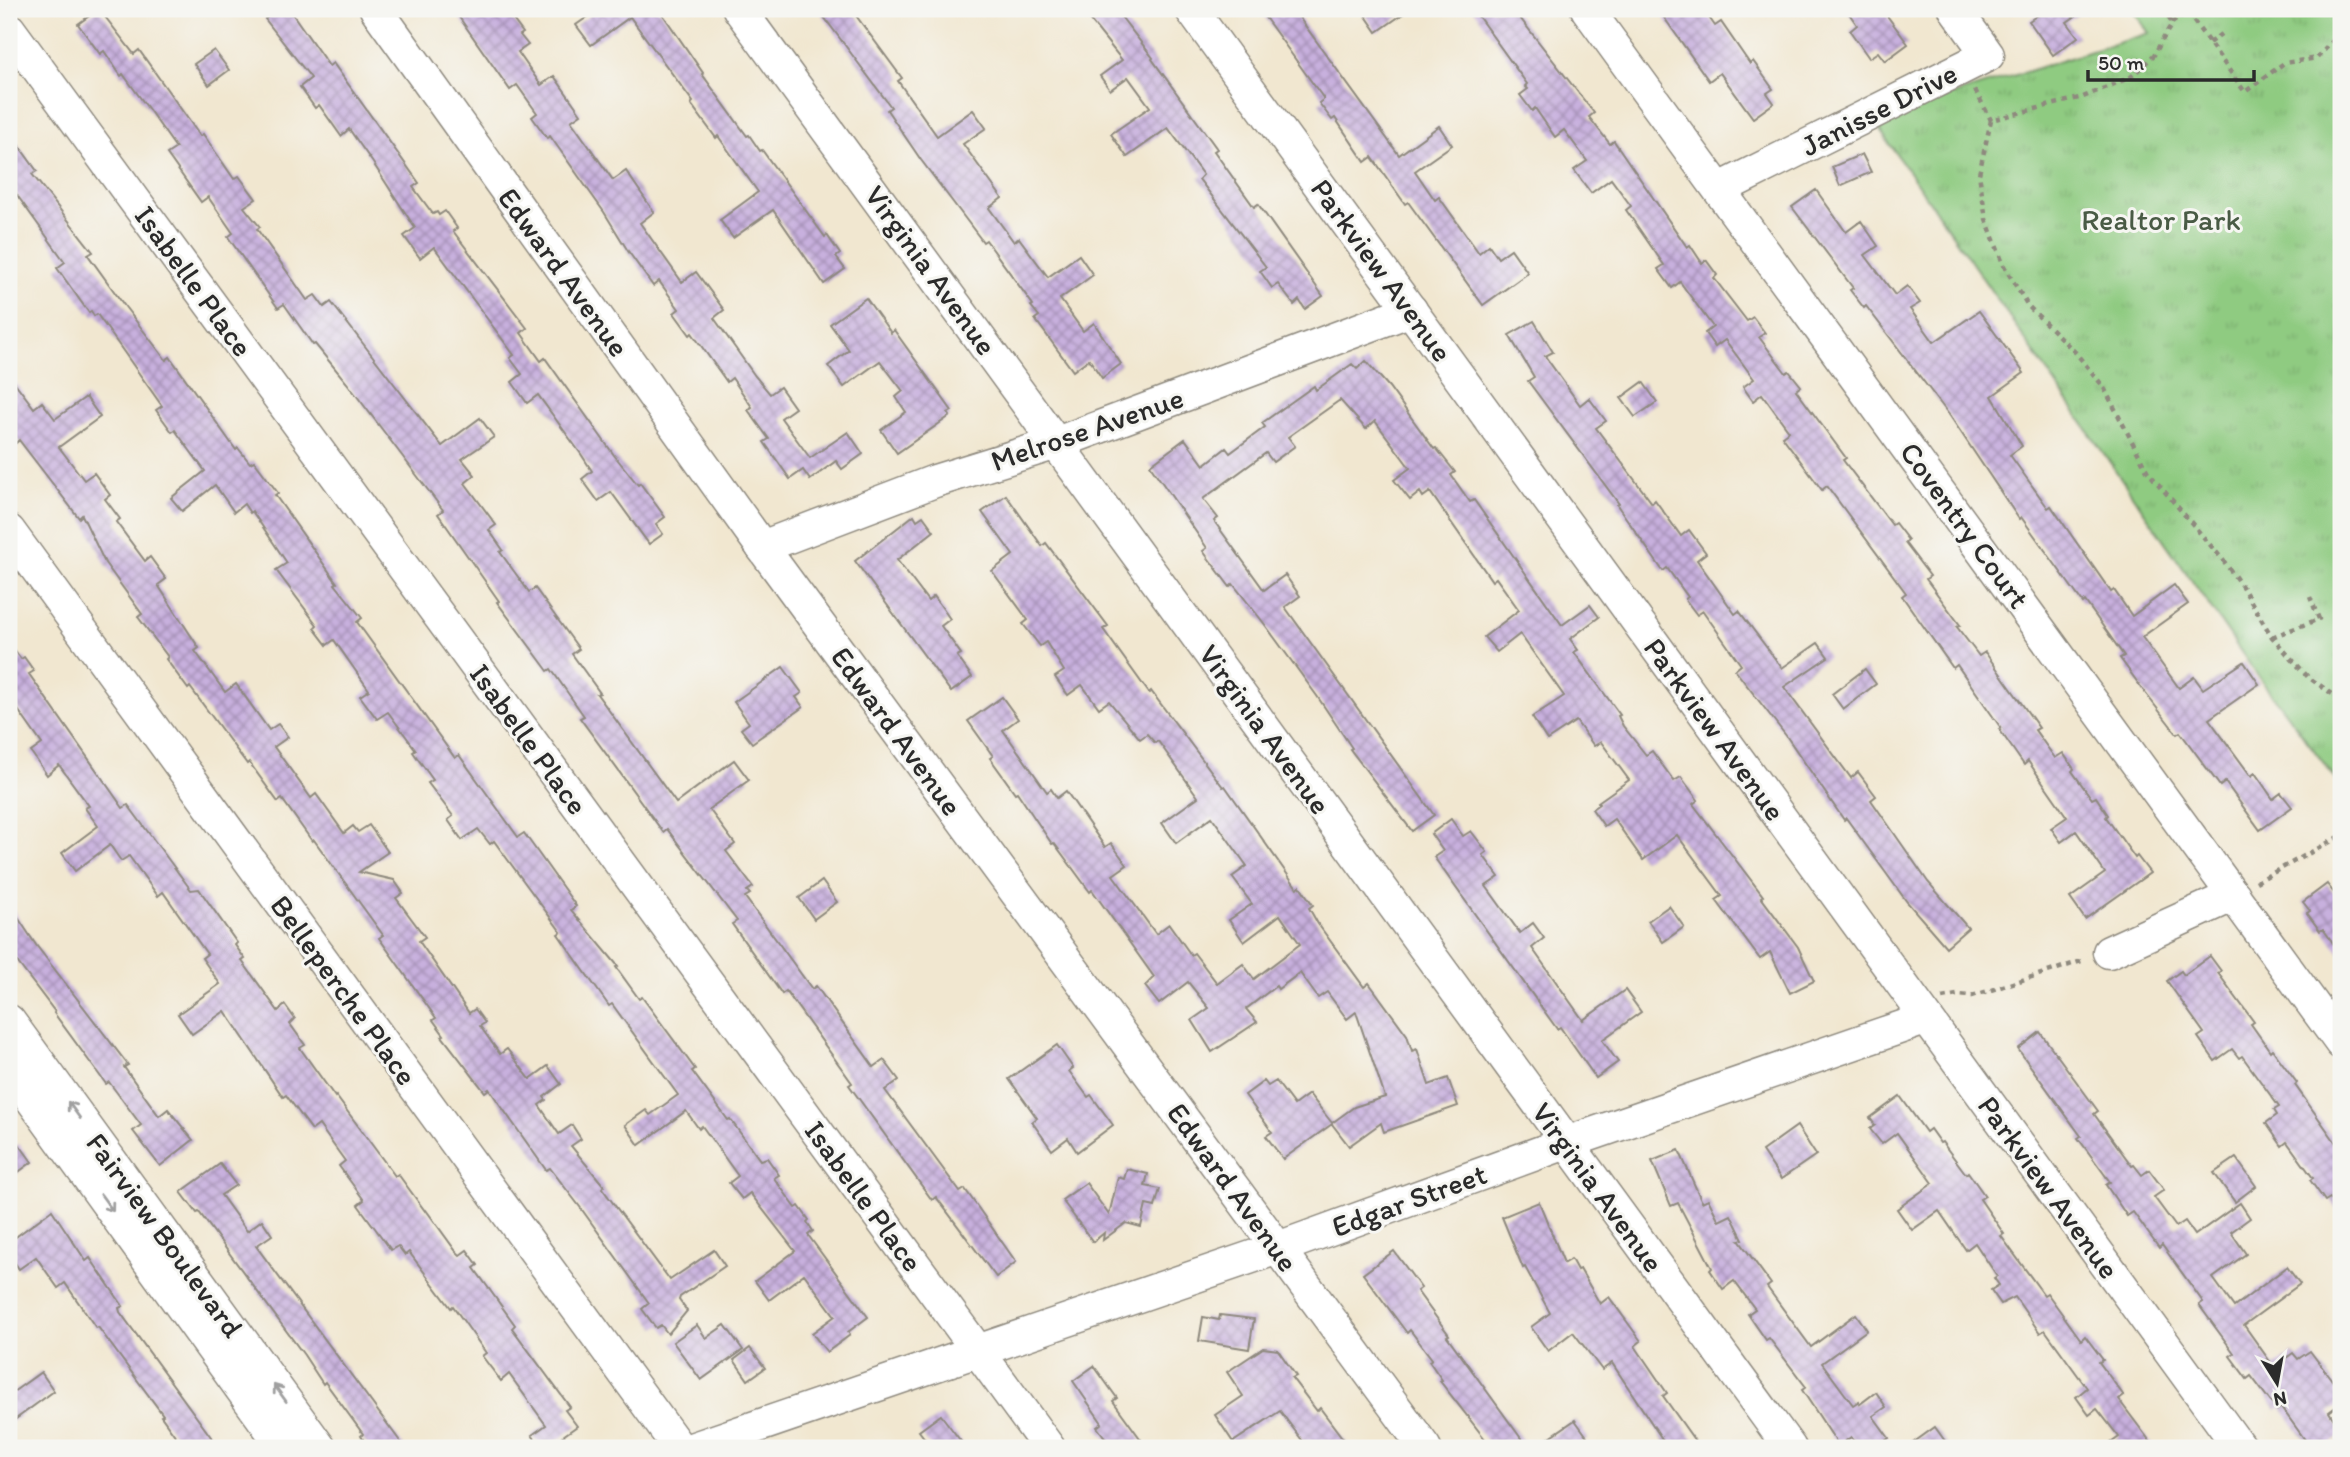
<svg xmlns="http://www.w3.org/2000/svg" width="2350" height="1457" viewBox="0 0 2350 1457" font-family="Itim,sans-serif">
<defs>
<pattern id="park-tufts" width="24" height="20" patternUnits="userSpaceOnUse" patternTransform="scale(1.75)"><rect width="24" height="20" fill="#8fcb81"/><path d="M3 7l-1-3M5 7V3M7 7l1-3M15 17l-1-3M17 17v-4M19 17l1-3" fill="none" stroke="#7cae70"/></pattern>
<pattern id="building-cross-hatch" width="8" height="8" patternUnits="userSpaceOnUse" patternTransform="scale(1.75)"><rect width="8" height="8" fill="#c8b0de"/><path d="M0 0l8 8M0 8l8-8" fill="none" stroke="#a38fb4"/></pattern>
</defs>
<rect width="100%" height="100%" fill="#f6f6f2"/>
<filter id="ink" filterUnits="userSpaceOnUse"><feTurbulence type="fractalNoise" baseFrequency=".0143" numOctaves="2"/><feDisplacementMap in="SourceGraphic" scale="14" xChannelSelector="R" yChannelSelector="G"/><feConvolveMatrix kernelMatrix="1 2 1 2 8 2 1 2 1" color-interpolation-filters="sRGB"/></filter>
<filter id="wash" filterUnits="userSpaceOnUse"><feTurbulence type="fractalNoise" baseFrequency=".00686" numOctaves="4" result="noise"/><feDisplacementMap in="SourceGraphic" scale="28" xChannelSelector="R" yChannelSelector="G"/><feGaussianBlur stdDeviation="1.57" result="paint"/><feColorMatrix in="noise" values="0 0 0 0 0 0 0 0 0 0 0 0 0 0 0 0 0 1.4 0 .05"/><feComposite in="paint" operator="in"/></filter>
<g filter="url(#wash)">
<rect width="100%" height="100%" fill="#f1e7d0"/>
<path fill="url(#park-tufts)" stroke="#5d7b56" stroke-width="2" d="M2132 9H2341V786L2255 672 1873 120 2149 33Z"/>
<g id="blocks">
<g fill="url(#building-cross-hatch)">
<path d="M99 9 134 54 139 50 200 136 203 134 234 179 239 176 256 199 244 207 260 227 257 229 307 300 315 295 324 307 331 302 442 446 480 418 494 437 462 459 475 475 465 483 496 525 489 530 503 550 500 552 529 592 535 588 579 649 572 654 600 693 597 694 676 803 734 760 749 780 709 809 735 844 726 851 753 887 747 891 750 894 745 897 812 989 816 986 874 1067 884 1060 899 1080 885 1090 960 1192 965 1189 1016 1262 996 1277 936 1197 932 1200 849 1085 852 1083 786 991 782 994 732 924 737 921 667 829 663 832 580 718 584 716 551 669 548 671 497 602 499 601 438 514 443 510 347 383 315 344 313 345 284 304 278 308 228 237 233 233 208 197 201 202 167 154 176 148 147 107 123 74 121 76 104 51 100 54 78 24Z"/>
<path d="M279 9H289L329 66 333 63 419 183 413 187 433 214 437 212 439 215 445 211 457 228 453 231 527 328 521 333 541 361 545 358 614 455 638 485 640 483 665 517 656 524 663 534 649 544 611 492 598 501 582 479 592 471 581 454 538 395 527 403 512 382 522 374 510 358 514 355 434 247 420 258 404 236 415 228 373 163 349 129 341 136 319 105 315 108 300 87 311 78 265 19Z"/>
<path d="M470 9H505L523 33 520 35 528 45 518 52 541 85 554 76 581 114 571 121 613 180 626 171 654 212 640 223 682 282 696 272 724 310 714 318 755 376 770 394 780 387 795 408 781 418 810 458 848 432 863 454 842 469 836 461 810 480 803 470 790 479 764 442 769 439 748 410 752 407 732 378 727 382 692 333 690 335 674 313 679 309 659 281 653 286 628 251 604 212 550 136 547 138 532 117 537 113 517 85 510 90 459 17Z"/>
<path d="M599 9H659L703 73 702 74 747 136 749 135 760 151 762 150 825 237 827 235 840 254 836 257 845 269 824 284 773 210 733 238 720 220 758 192 718 136 716 138 691 104 693 102 630 17 591 45 576 25Z"/>
<path d="M818 9H851L902 78 898 81 937 136 973 110 986 128 963 144 1002 198 989 208 1014 242 1019 238 1048 277 1079 255 1093 275 1060 299 1083 331 1094 323 1121 364 1102 378 1089 359 1073 371 1035 319 1039 316 1031 306 1033 305 986 240 983 242 921 160 887 110 891 107Z"/>
<path d="M1081 9H1126L1119 14 1153 58 1152 59 1217 149 1214 151 1254 207 1258 204 1323 296 1305 309 1299 300 1294 305 1278 284 1272 288 1260 271 1266 267 1199 179 1203 175 1168 128 1127 157 1111 134 1150 107 1128 77 1110 90 1100 76 1122 60Z"/>
<path d="M1259 9H1293L1399 155 1439 126 1452 145 1415 171 1435 200 1439 197 1479 253 1489 245 1498 258 1511 249 1528 273 1483 305 1408 202 1405 204 1372 157 1365 162 1335 118 1332 120 1319 103 1324 99Z"/>
<path d="M1361 9H1410L1377 32Z"/>
<path d="M1473 9H1513L1594 113 1589 117 1610 144 1614 141 1687 247 1690 245 1702 263 1706 260 1717 275 1714 278 1747 321 1753 317 1765 333 1759 337 1786 373 1789 371 1801 386 1796 390 1846 458 1843 460 1892 525 1895 523 1908 540 1905 543 1930 576 1926 579 1960 625 1957 627 1979 656 1985 652 2039 728 2035 730 2055 758 2063 753 2074 769 2072 771 2092 799 2096 797 2108 815 2106 817 2135 858 2137 856 2150 873 2085 919 2070 898 2105 873 2076 831 2061 842 2051 828 2067 817 2028 761 2024 765 1999 729 2001 728 1957 665 1953 668 1902 596 1906 593 1827 486 1822 490 1782 436 1789 431 1762 394 1753 401 1743 387 1754 379 1725 340 1715 347 1705 333 1713 327 1680 282 1672 288 1658 269 1664 265 1626 210 1631 206 1611 179 1591 193 1574 170 1587 161 1564 130 1555 137 1535 108 1532 111 1520 95 1528 89 1525 86 1527 84Z"/>
<path d="M1658 9H1703L1715 26 1721 22 1750 64 1753 61 1773 89 1767 93 1774 103 1753 118 1720 73 1709 81Z"/>
<path d="M1846 9H1882L1908 44 1885 61 1878 52 1869 58 1850 31 1857 25Z"/>
<path d="M2047 9H2086L2067 22 2078 37 2053 55 2029 21Z"/>
<path d="M214 50 229 70 209 85 194 64Z"/>
<path d="M9 132 37 171 32 174 93 252 88 255 126 308 166 360 170 357 236 450 238 448 250 463 254 461 278 493 275 495 337 583 335 584 362 618 357 622 455 758 459 755 518 837 524 833 576 906 571 910 618 966 616 967 639 999 642 997 695 1069 692 1071 728 1120 730 1119 760 1160 767 1158 779 1175 774 1178 796 1208 799 1206 809 1220 807 1222 813 1231 808 1235 868 1317 848 1332 850 1335 827 1352 812 1333 835 1316 804 1274 769 1300 755 1281 795 1251 750 1193 742 1199 729 1183 738 1176 702 1126 699 1129 686 1111 639 1145 625 1125 646 1110 650 1115 678 1095 612 1004 609 1006 558 934 561 932 494 841 490 844 478 829 462 840 448 820 453 816 428 783 433 780 413 752 416 750 388 712 377 719 360 696 369 690 334 640 327 645 314 628 317 625 276 570 287 563 252 511 250 513 244 504 234 512 215 485 182 511 171 498 205 471 175 430 172 432 156 410 162 406 97 314 94 316 91 311 89 313 57 268 65 262 9 184Z"/>
<path d="M1862 154 1871 172 1840 186 1832 167Z"/>
<path d="M1816 190 1846 232 1861 221 1878 246 1865 255 1895 295 1907 286 1920 303 1910 309 1934 342 1979 311 2024 373 1992 396 2022 446 2010 455 2048 508 2051 506 2111 592 2114 590 2132 616 2174 585 2188 604 2142 637 2179 688 2194 677 2203 689 2244 662 2259 684 2209 719 2251 776 2255 773 2273 799 2281 793 2292 807 2260 830 2225 782 2220 786 2180 732 2177 734 2146 694 2120 658 2124 656 2085 601 2083 603 2021 517 2019 519 1950 416 1866 306 1864 308 1850 290 1853 288 1792 207Z"/>
<path d="M866 298 891 333 894 330 952 411 948 413 950 416 897 453 881 430 906 412 896 397 903 391 880 361 844 387 828 366 849 350 830 324Z"/>
<path d="M1534 321 1553 352 1545 356 1580 405 1589 398 1606 421 1596 428 1652 503 1655 500 1681 536 1689 530 1706 553 1697 560 1735 614 1739 611 1782 668 1818 643 1828 657 1784 687 1851 778 1858 772 1876 796 1871 800 1928 882 1968 928 1946 947 1907 902 1846 818 1844 820 1787 737 1735 670 1741 665 1703 611 1697 615 1685 599 1688 597 1667 568 1663 571 1617 505 1619 504 1528 381 1534 377 1509 335Z"/>
<path d="M1366 361 1389 387 1434 449 1436 448 1455 472 1451 475 1470 502 1474 500 1562 625 1590 605 1599 617 1570 639 1578 650 1574 652 1620 715 1618 716 1623 726 1646 755 1652 751 1674 781 1681 777 1698 800 1693 804 1763 896 1761 897 1798 947 1814 981 1790 993 1770 952 1760 959 1716 900 1722 896 1677 835 1643 860 1614 819 1604 826 1592 809 1599 804 1598 802 1629 780 1601 742 1594 746 1576 721 1547 740 1532 717 1564 696 1520 634 1497 652 1484 637 1519 610 1496 578 1492 581 1430 492 1423 497 1420 492 1410 500 1394 480 1410 468 1375 421 1366 429 1340 400 1288 437 1295 446 1273 462 1266 453 1203 499 1218 518 1214 521 1264 590 1285 575 1300 596 1285 607 1434 815 1412 831 1350 749 1352 748 1317 696 1263 622 1233 584 1230 587 1203 551 1207 548 1150 465 1185 439 1204 465 1226 448 1230 453 1265 427 1262 423 1314 386 1316 390 1352 364 1357 369Z"/>
<path d="M9 375 34 408 42 402 55 419 86 397 100 417 59 447 84 480 94 473 110 495 105 499 120 519 116 522 145 561 150 557 166 579 158 585 199 648 195 651 225 692 236 684 269 730 278 724 288 737 274 747 311 798 316 794 344 833 353 826 358 832 369 825 388 852 359 872 394 880 403 893 396 898 425 937 419 941 469 1013 475 1009 485 1023 480 1026 500 1054 507 1049 530 1079 548 1066 561 1084 544 1097 546 1100 539 1105 559 1134 572 1125 581 1139 571 1146 604 1186 602 1188 670 1280 714 1250 725 1266 680 1297 679 1300 687 1311 668 1334 661 1325 656 1328 642 1309 649 1303 580 1207 550 1168 546 1170 489 1089 485 1092 442 1036 444 1035 433 1020 436 1018 379 938 383 935 314 840 312 841 282 799 278 802 249 762 247 764 190 687 188 689 166 659 168 657 138 617 142 614 105 563 82 515 79 518 19 440 16 443 9 433Z"/>
<path d="M1643 382 1657 402 1635 417 1621 398Z"/>
<path d="M1006 495 1042 546 1046 543 1108 626 1103 629 1149 693 1151 691 1223 787 1225 786 1297 888 1300 886 1313 905 1309 908 1318 924 1364 987 1369 983 1407 1035 1412 1051 1417 1049 1429 1085 1448 1078 1458 1106 1384 1132 1381 1123 1349 1146 1332 1124 1283 1159 1266 1136 1272 1132 1245 1095 1264 1081 1268 1086 1276 1081 1294 1105 1309 1094 1332 1123 1354 1107 1385 1097 1356 1012 1347 1019 1327 992 1318 998 1300 973 1278 989 1276 986 1246 1009 1257 1022 1212 1052 1192 1020 1209 1008 1188 982 1159 1004 1145 986 1154 977 1092 890 1090 892 1054 843 1052 844 1017 792 1015 793 990 758 993 756 968 721 1002 697 1018 719 1003 730 1047 792 1051 789 1057 798 1066 791 1105 847 1111 843 1127 865 1113 875 1156 934 1169 924 1191 955 1194 953 1217 983 1243 964 1254 979 1300 944 1280 915 1244 942 1229 920 1252 904 1232 877 1247 866 1212 817 1176 843 1162 823 1198 797 1158 741 1155 743 1147 734 1140 739 1109 701 1099 708 1082 685 1068 695 1055 677 1064 671 1046 642 1040 646 1023 624 1028 620 992 571 1013 555 982 512Z"/>
<path d="M914 515 917 520 923 516 934 531 897 560 928 601 934 596 950 619 941 626 961 654 957 656 972 677 951 692 855 561Z"/>
<path d="M9 642 21 659 24 657 34 671 29 674 123 808 128 805 191 890 199 889 237 943 235 945 245 959 242 961 278 1011 285 1005 295 1019 290 1024 305 1045 300 1048 335 1097 336 1096 395 1176 398 1174 425 1211 426 1210 455 1250 460 1255 467 1250 478 1265 474 1268 515 1325 512 1328 570 1407 565 1410 577 1426 546 1448H542L532 1435 546 1425 509 1374 501 1381 482 1356 486 1353 453 1306 451 1308 409 1252 405 1255 398 1246 391 1250 358 1205 364 1200 339 1166 345 1161 319 1125 312 1130 286 1095 283 1097 225 1011 192 1034 178 1014 220 984 202 958 207 954 163 892 158 896 129 856 121 861 110 845 75 871 62 853 98 826 85 808 89 806 59 765 47 775 31 752 42 744 9 697Z"/>
<path d="M783 667 802 693 796 697 803 707 752 743 741 729 749 723 734 702Z"/>
<path d="M1865 669 1876 684 1843 709 1832 694Z"/>
<path d="M1451 819 1463 836 1471 831 1487 852 1483 855 1499 877 1486 886 1520 933 1533 923 1544 938 1532 948 1583 1020 1625 990 1641 1012 1602 1040 1618 1062 1596 1078 1560 1027 1557 1029 1434 857 1443 851 1431 834Z"/>
<path d="M822 881 837 902 814 919 799 898Z"/>
<path d="M2327 884 2341 902V954L2323 929 2320 931 2307 913 2310 911 2303 902Z"/>
<path d="M9 904 36 945 128 1065 124 1067 159 1116 168 1109 193 1140 160 1166 133 1131 141 1125 109 1082 106 1084 54 1013 55 1012 9 951Z"/>
<path d="M1669 906 1684 927 1663 942 1648 921Z"/>
<path d="M2210 956 2221 971 2218 973 2254 1022 2251 1024 2270 1051 2272 1049 2297 1083 2295 1085 2341 1150V1213L2330 1198 2325 1201 2310 1180 2313 1178 2287 1142 2282 1146 2266 1123 2277 1115 2274 1110 2279 1107 2242 1056 2239 1058 2232 1049 2215 1061 2198 1037 2204 1033 2167 981 2181 971 2184 975Z"/>
<path d="M2040 1032 2098 1111 2094 1114 2132 1166 2134 1165 2142 1175 2149 1170 2164 1190 2154 1197 2176 1227 2185 1221 2195 1235 2240 1203 2250 1218 2231 1232 2246 1254 2213 1278 2234 1307 2287 1267 2300 1284 2244 1325 2274 1367 2293 1353 2298 1359 2310 1351 2341 1392V1403L2329 1412 2341 1430V1436L2324 1448H2311L2281 1407 2277 1410 2251 1376 2247 1379 2230 1356 2234 1353 2199 1305 2203 1302 2162 1245 2159 1248 2133 1212 2127 1216 2106 1185 2110 1182 2078 1138 2081 1136 2018 1049Z"/>
<path d="M1057 1045 1073 1068 1069 1071 1088 1097 1091 1095 1113 1125 1077 1152 1068 1138 1052 1150 1032 1122 1037 1118 1009 1079Z"/>
<path d="M1900 1096 1926 1132 1930 1129 1940 1143 1942 1142 1966 1174 1968 1172 1985 1196 1980 1199 2004 1234 2001 1236 2044 1295 2047 1293 2081 1340 2085 1336 2103 1360 2099 1362 2124 1396 2119 1400 2155 1448H2104L2119 1437 2097 1409 2089 1415 2076 1397 2087 1388 2045 1330 2040 1333 2015 1297 2001 1304 1991 1290 1999 1285 1994 1278 1997 1276 1975 1243 1966 1250 1939 1211 1912 1230 1897 1209 1933 1183 1897 1133 1882 1144 1870 1129 1875 1125 1870 1118Z"/>
<path d="M1797 1126 1816 1155 1781 1179 1762 1151Z"/>
<path d="M19 1144 32 1162 9 1179V1151Z"/>
<path d="M1679 1150 1702 1202 1708 1199 1719 1221 1731 1215 1743 1239 1739 1240 1771 1284 1767 1287 1811 1347 1856 1314 1867 1330 1822 1363 1853 1405 1859 1401 1860 1404 1876 1392 1886 1407 1873 1416 1889 1438 1876 1448H1860L1851 1437 1839 1446 1802 1390 1806 1387 1769 1338 1766 1340 1748 1314 1755 1309 1734 1281 1723 1289 1710 1270 1712 1268 1678 1203 1671 1206 1652 1161Z"/>
<path d="M2236 1158 2256 1186 2235 1202 2214 1173Z"/>
<path d="M220 1164 236 1185 221 1195 247 1231 262 1220 272 1235 256 1246 405 1448H369L361 1436 363 1434 325 1382 323 1384 304 1355 199 1212 197 1213 181 1192Z"/>
<path d="M1127 1169 1148 1174 1145 1186 1160 1189 1155 1207 1146 1205 1141 1227 1126 1223 1103 1240 1104 1233 1093 1242 1062 1200 1086 1183 1109 1215 1118 1177 1124 1179Z"/>
<path d="M1539 1202 1564 1263 1571 1259 1577 1270 1580 1269 1600 1304 1609 1297 1641 1341 1635 1346 1667 1393 1663 1396 1700 1448H1668L1612 1363 1602 1370 1573 1332 1548 1351 1531 1327 1550 1313 1525 1267 1523 1268 1502 1217Z"/>
<path d="M52 1210 86 1261 90 1258 123 1306 119 1308 120 1312 219 1448H184L161 1416 163 1415 98 1327 96 1328 65 1283 58 1288 36 1257 19 1269 9 1254V1242Z"/>
<path d="M1394 1251 1421 1288 1417 1291 1449 1335 1447 1336 1528 1448H1492L1440 1381 1442 1380 1429 1361 1432 1359 1410 1330 1407 1333 1363 1274Z"/>
<path d="M1220 1315 1254 1319 1249 1349 1199 1341 1203 1317 1219 1320Z"/>
<path d="M697 1325 706 1338 725 1325 743 1350 701 1380 673 1342Z"/>
<path d="M750 1348 765 1368 748 1380 734 1360Z"/>
<path d="M1263 1348 1278 1350 1296 1376 1292 1378 1317 1411 1320 1408 1350 1448H1308L1280 1411 1233 1442 1215 1415 1243 1396 1227 1372Z"/>
<path d="M1094 1366 1117 1398 1113 1401 1142 1441 1131 1448H1113L1097 1427 1102 1423 1073 1381Z"/>
<path d="M41 1372 54 1391 9 1424V1395Z"/>
<path d="M941 1415 966 1448H932L919 1431Z"/>
<path d="M1575 1420 1588 1438 1574 1448H1534Z"/>
<path d="M1935 1427 1950 1448H1906Z"/>
</g>
</g>
</g>
<g filter="url(#ink)">
<use href="#blocks" fill-opacity="0" stroke="#8e897e" stroke-width="2"/>
<g fill="none" stroke-linecap="round" stroke-linejoin="round">
<g stroke="#8e897e" stroke-width="35">
<g id="minor">
<path d="M376 9 762 547 1425 1448"/>
<path d="M739 9 1790 1448"/>
<path d="M1191 9 2240 1448"/>
<path d="M1587 9 2341 1043"/>
<path d="M9 29 1049 1448"/>
<path d="M1720 189 1988 55 1955 9"/>
<path d="M9 531 679 1448"/>
<path d="M762 547 935 481 1057 443 1411 310"/>
<path d="M2109 952 2234 895"/>
<path d="M9 1021 320 1448"/>
<path d="M9 1068 284 1448"/>
<path d="M694 1448 1278 1248 1566 1143 1925 1019"/>
</g>
</g>
<g stroke="#8e897e" stroke-width="4.5" stroke-dasharray="5 5" stroke-linecap="butt">
<path d="M2163 9 2172 23"/>
<path d="M2327 9 2341 28"/>
<path d="M2341 32 2317 58 2284 63 2245 92 2187 12 2172 23 2154 55 2131 77 2083 97 1991 120 1979 174 1986 219 2004 266 2028 306 2075 352 2103 386 2148 472 2223 560 2243 588 2272 637 2308 677 2341 700"/>
<path d="M2209 43 2221 34"/>
<path d="M1975 90 1991 120"/>
<path d="M2272 637 2319 619 2310 597"/>
<path d="M2256 882 2341 836"/>
<path d="M1942 998 1957 995 1972 996 2085 960"/>
</g>
<use href="#minor" stroke="#fff" stroke-width="32"/>
</g>
<defs><path id="oneway-shaft" d="M-6 0H5M1.5-3L5.5 0L1.5 3" fill="none" stroke-width="1.6" stroke-linecap="round" stroke-linejoin="round" transform="scale(1.75)"/></defs>
<g stroke="#a0a0a0">
<use href="#oneway-shaft" transform="translate(74 1110) rotate(-126)"/>
<use href="#oneway-shaft" transform="translate(107 1203) rotate(54)"/>
<use href="#oneway-shaft" transform="translate(280 1393) rotate(-126)"/>
</g>
</g>
<g text-anchor="middle" dominant-baseline="central" stroke-width="6" stroke-linejoin="round" paint-order="stroke">
<g font-size="30" fill="#2b2b2b" stroke="#f6f6f2">
<text transform="translate(1879 109) rotate(-27)">Janisse Drive</text>
<text transform="translate(931 270) rotate(54)">Virginia Avenue</text>
<text transform="translate(1382 270) rotate(54)">Parkview Avenue</text>
<text transform="translate(564 272) rotate(54)">Edward Avenue</text>
<text transform="translate(194 281) rotate(54)">Isabelle Place</text>
<text transform="translate(1087 429) rotate(-19)">Melrose Avenue</text>
<text transform="translate(1965 525) rotate(54)">Coventry Court</text>
<text transform="translate(1265 729) rotate(54)">Virginia Avenue</text>
<text transform="translate(1715 729) rotate(54)">Parkview Avenue</text>
<text transform="translate(897 731) rotate(54)">Edward Avenue</text>
<text transform="translate(529 739) rotate(54)">Isabelle Place</text>
<text transform="translate(344 990) rotate(54)">Belleperche Place</text>
<text transform="translate(1233 1187) rotate(54)">Edward Avenue</text>
<text transform="translate(1598 1187) rotate(54)">Virginia Avenue</text>
<text transform="translate(2049 1187) rotate(54)">Parkview Avenue</text>
<text transform="translate(864 1196) rotate(54)">Isabelle Place</text>
<text transform="translate(1409 1200) rotate(-20)">Edgar Street</text>
<text transform="translate(165 1235) rotate(54)">Fairview Boulevard</text>
</g>
<g font-size="30" fill="#495b45" stroke="#f6f6f2">
<text x="2161" y="219">Realtor Park</text>
</g>
</g>
<rect width="2350" height="1457" fill="none" stroke="#f6f6f2" stroke-width="35"/>
<g transform="translate(2277 1383) rotate(169)" stroke="#f6f6f2" stroke-width="5" paint-order="stroke">
<path d="M0-5L12 26L0 18L-12 26Z" fill="#2b2b2b"/>
<text y="-10" font-size="19" font-weight="bold" text-anchor="middle" fill="#2b2b2b">N</text>
</g>
<path d="M2088 70v10h166v-10" fill="none" stroke="#2b2b2b" stroke-width="3.5"/>
<text x="2098" y="70" font-size="21" fill="#2b2b2b" stroke="#f6f6f2" stroke-width="5" paint-order="stroke">50 m</text>
</svg>
